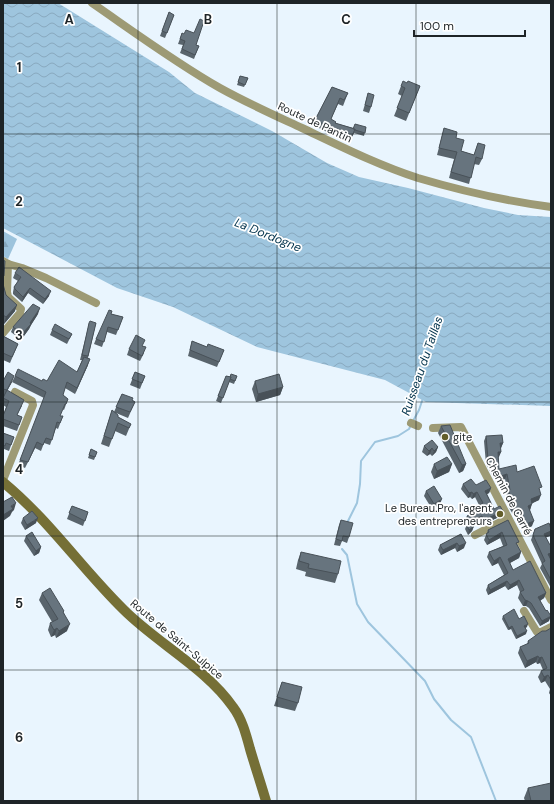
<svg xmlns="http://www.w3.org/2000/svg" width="554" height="804" viewBox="0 0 554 804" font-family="'DM Sans',sans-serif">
<defs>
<pattern id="forest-firs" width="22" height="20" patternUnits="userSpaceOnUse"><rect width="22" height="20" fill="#9cc3dc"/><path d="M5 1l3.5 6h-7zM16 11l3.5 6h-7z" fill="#86a7bd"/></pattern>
<pattern id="water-waves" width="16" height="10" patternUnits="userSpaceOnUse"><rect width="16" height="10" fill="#9ec5de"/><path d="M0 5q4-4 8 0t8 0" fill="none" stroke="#88a9be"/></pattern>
</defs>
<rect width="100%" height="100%" fill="#e9f5fe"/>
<path fill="url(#forest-firs)" d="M3 231 17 239 8 259 3 256Z"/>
<path fill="url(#water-waves)" d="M3 3H58L169 72 195 93 272 131 327 163 359 177 408 188 484 208 518 215 551 217V406L426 402 385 380 257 347 173 307 117 288 3 228Z"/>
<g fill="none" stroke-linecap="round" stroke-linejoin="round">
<g stroke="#9ec5de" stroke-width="2">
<path d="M413 421 419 410 423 398"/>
<path d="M348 521 357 503 360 484 361 461 375 442 398 436 409 429 411 425"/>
<path d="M342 549 347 555 357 604 368 622 425 681 434 699 451 720 471 737 496 801"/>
</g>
<g stroke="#9d9a75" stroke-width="8">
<path d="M92 3C134 32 176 63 220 88 247 103 274 115 302 128 340 146 378 165 418 178 462 191 506 201 551 207"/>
<path d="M3 261 8 264 22 268 46 278 96 303"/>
<path d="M3 333 20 313 21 309 8 297 7 292 8 264"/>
<path d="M411 423 418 426"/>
<path d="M433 428 461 427 551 600"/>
<path d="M3 480 33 405 32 401 15 392"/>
<path d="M475 535 508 518"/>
<path d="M524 611 537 632H541L551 627"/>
</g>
<path stroke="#756f36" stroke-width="10" d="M3 482C49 520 82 569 124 610 157 643 207 669 233 707 242 719 246 734 250 749 255 766 261 784 266 801"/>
</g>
<g fill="#59646c">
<path d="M169 12 174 15 165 38 160 36Z"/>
<path d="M182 33 196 45 199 46 194 59 180 53 183 45 178 44Z"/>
<path d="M240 76 248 78 244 87 237 85Z"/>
<path d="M407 83 420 86 406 121 394 116 402 96 398 94 401 86Z"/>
<path d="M332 87 348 93 343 106 338 104 331 119 335 123 353 128 366 127 364 136 354 133 350 141 331 134 313 125 315 120Z"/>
<path d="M368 93 371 107 369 113 363 111Z"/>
<path d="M444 128 456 138 461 151 474 155 478 143 482 159 479 165 474 164 469 184 449 178 454 159 437 155Z"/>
<path d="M15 273 49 296 43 304 28 293 22 302 13 294V292L14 287 18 281 13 278Z"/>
<path d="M3 284 6 295 15 311 4 324 3 323Z"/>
<path d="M38 314 31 325 29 329 21 340 11 332 13 327Z"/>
<path d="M111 314 123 317 116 335 107 332 102 347 94 344 96 339Z"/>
<path d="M89 323H96L88 358V365L75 394 65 388 63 395 68 399 64 410 62 409 60 416H63L58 429 56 428 50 445 44 443 41 451 35 448 25 468 18 465 44 398 12 382 15 376 42 381H47L77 372 82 360H80L88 328Z"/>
<path d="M52 330 72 334 67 344 50 335Z"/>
<path d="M3 336 18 344 10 363 3 360Z"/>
<path d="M192 341 207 347 224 350 217 367 188 356Z"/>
<path d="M143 346 144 353 140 361 127 355 129 349Z"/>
<path d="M135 372 145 376 140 389 130 385Z"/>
<path d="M226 376 230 377 237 376 234 384 229 382 221 403 216 401Z"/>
<path d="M3 381 12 382 7 391 22 406 17 415 22 417 17 431 3 426V416L6 407 3 405V398L4 396H3Z"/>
<path d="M255 381 283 387 280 395 256 402 252 389Z"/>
<path d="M122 394 135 402 128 418 116 413 118 417 131 424 126 436 115 431 109 447 101 444 112 410 114 412Z"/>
<path d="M441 426 466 464 463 471 459 473 438 433Z"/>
<path d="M3 433 14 437 9 451 4 449 3 451Z"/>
<path d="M486 436 503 443 501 448H500L501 452 498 457 499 469 517 472 540 492 539 500 532 503 530 510 532 526 524 530 518 515 514 516 508 506 509 503 506 496 508 492 505 479 496 482 486 464 484 441Z"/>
<path d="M424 446 438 447 436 452 432 456 430 454 427 456 422 452Z"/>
<path d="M91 449 97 452 94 460 88 458Z"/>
<path d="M434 464H452L449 472 434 479 431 472Z"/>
<path d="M463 484 476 485 491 488 489 493 487 494 494 509 501 516 482 525 480 521 473 524 474 526 472 531 468 535 465 529 467 524 465 521 467 516 476 511 478 506 479 505 475 497 472 499 470 497 468 498 461 489Z"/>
<path d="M426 491 440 504 432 509 424 496Z"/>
<path d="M72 506 88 512 83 526 67 519Z"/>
<path d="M23 518 36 523 25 530 21 523Z"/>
<path d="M341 520 349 537 347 543 342 541 340 546 334 545 339 525Z"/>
<path d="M508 520 518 546 521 552 519 558 510 563 513 570 546 593 544 598 540 601 549 621 540 626 529 608 526 606H523L518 598 520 592 517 585 508 590 505 586 488 595 486 590 488 585 504 575 498 563 492 566 487 557 489 552 503 546 500 538 487 545 484 540 488 530Z"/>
<path d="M535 529H551V532L550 536 546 537 550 557 551 560V588L540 568 542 564 531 540Z"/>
<path d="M461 534 464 548 457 552 455 548 441 555 438 550 440 545Z"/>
<path d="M26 536 41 547 39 553 34 556 24 541Z"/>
<path d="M301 552 338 574 335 583 305 576 306 572 296 569 298 560Z"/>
<path d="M42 593 64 613 67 631 56 638 55 635 51 637 48 630 50 623 52 622 39 600Z"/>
<path d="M503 616 519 619 527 627 525 628 526 634 516 639 511 629 508 630 502 619Z"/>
<path d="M551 628V696L549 693 550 689 545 681 541 683 538 677 541 671 543 670 540 663 537 664 536 662 525 668 518 653 520 647 527 644 528 641Z"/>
<path d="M282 682 298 703 295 711 274 706Z"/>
<path d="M528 788 551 801H525L524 798Z"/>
</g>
<g fill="#485158">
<path d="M30 288 28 293 22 302 23 297Z"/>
<path d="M51 291 49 296 43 304 45 299Z"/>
<path d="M17 305 15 311 4 324 6 317Z"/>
<path d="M40 308 38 314 31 325 29 329 21 340 22 334Z"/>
<path d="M90 359 88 365 75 394 77 388Z"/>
<path d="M14 376 12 382 4 396Z"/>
<path d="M283 387 280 395 256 402 258 394Z"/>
<path d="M37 442 35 448 25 468 28 462Z"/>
<path d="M500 443H503L501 448H498Z"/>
<path d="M438 447 436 452 432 456 434 451Z"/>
<path d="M432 448 430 454 427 456 429 451Z"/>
<path d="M498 452H501L499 457 496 458Z"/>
<path d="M452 464 449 472 434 479 437 471Z"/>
<path d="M466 464 463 471 459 473 462 465Z"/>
<path d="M507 474 505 479 496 482 498 477Z"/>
<path d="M491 488 489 493 483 496 485 491Z"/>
<path d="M472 492 470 497 468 498 469 493Z"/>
<path d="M477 492 475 497 472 499 473 494Z"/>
<path d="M541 495 539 500 529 505 531 499Z"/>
<path d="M442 499 440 504 432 509 434 504Z"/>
<path d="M16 503 14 510 12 512 10 516 3 521V515L11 506Z"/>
<path d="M532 504 530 510 526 511 528 506Z"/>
<path d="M520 509 518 515 514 516 516 511Z"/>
<path d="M503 511 501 516 482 525 484 520Z"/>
<path d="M482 516 480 521 470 526 471 521Z"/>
<path d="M38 518 36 523 25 530 27 525Z"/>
<path d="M534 521 532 526 524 530 526 524Z"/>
<path d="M474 526 472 531 468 535 469 530Z"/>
<path d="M551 531 550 536 542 539 544 534Z"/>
<path d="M502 532 500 538 487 545 489 540Z"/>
<path d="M457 543 455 548 441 555 443 550Z"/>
<path d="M466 543 464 548 457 552 459 546Z"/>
<path d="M41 547 39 553 34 556 36 551Z"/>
<path d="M521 552 519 558 506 565 508 559Z"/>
<path d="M551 553V557L546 559 548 554Z"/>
<path d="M500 557 498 563 492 566 494 561Z"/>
<path d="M519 580 517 585 508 590 510 585Z"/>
<path d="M507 581 505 586 488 595 490 590Z"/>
<path d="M546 593 544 598 536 603 538 597Z"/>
<path d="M525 600 528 601 526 606H523Z"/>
<path d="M551 616 549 621 540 626 542 621Z"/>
<path d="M70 624 67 631 56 638 59 631Z"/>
<path d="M528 624 527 627 523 629 524 626Z"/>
<path d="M512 626 511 629 508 630 509 628Z"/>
<path d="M57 628 55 635 51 637 54 630Z"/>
<path d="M527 631 526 634 516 639 517 636Z"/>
<path d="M538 656 536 662 525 668 527 661Z"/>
<path d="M542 657 540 663 537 664 539 658Z"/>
<path d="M548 675 545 681 541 683 544 677Z"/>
</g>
<g fill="#67747e" stroke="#485158">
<path d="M169 12 174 15 167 33 162 31Z"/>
<path d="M200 19 204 21 196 45 199 46 195 55 182 49 185 41 180 39 182 33 184 34 186 30 194 33Z"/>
<path d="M240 76 248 78 245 85 238 82Z"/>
<path d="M403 81 407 83 408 81 420 86 409 113 397 108 405 88 401 86Z"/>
<path d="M332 87 348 93 344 100 340 98 331 119 336 122 335 123 355 129 352 136 332 128 315 120Z"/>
<path d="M368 93 374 95 371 107 365 105Z"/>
<path d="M355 124 366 127 365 133 355 130V129H353Z"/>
<path d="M444 128 457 132 456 138 464 140 461 151 474 155 478 143 485 145 482 159 476 157 471 178 451 172 457 152 439 148Z"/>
<path d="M3 260 5 261 4 276 3 277Z"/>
<path d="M19 267 51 291 45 299 30 288 23 297 15 289 14 287 21 277 15 273Z"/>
<path d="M3 284 6 295 17 305 6 317 3 315Z"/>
<path d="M33 304 40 308 30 323 31 324 22 334 13 327Z"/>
<path d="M109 310 112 311 111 314 123 317 118 330 108 327 104 342 96 339Z"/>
<path d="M90 321 96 323 88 356 82 355 89 323Z"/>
<path d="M55 324 72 334 69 339 52 330Z"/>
<path d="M136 335 145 340 142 346 146 347 142 356 129 349Z"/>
<path d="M3 336 18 344 12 357 3 353Z"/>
<path d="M192 341 207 347 208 344 224 350 219 362 190 350Z"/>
<path d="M84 357 90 359 77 388 67 382 63 395 68 399 66 404H65L60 416H63L60 423 57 422 52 440 46 438 43 445 37 442 28 462 20 460 46 392 15 376 18 369 42 381 43 379 47 381 59 360 77 372Z"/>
<path d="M8 372 14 376 7 390 24 400 17 415 22 417 19 425 3 419V416L9 401 3 398 7 390 3 389V381Z"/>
<path d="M135 372 145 376 142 383 132 379Z"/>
<path d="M231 374 237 376 235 381 230 379 231 377H230Z"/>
<path d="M279 374 283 387 258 394 255 381Z"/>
<path d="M226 376 231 377 223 398 218 396Z"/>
<path d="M122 394 133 398 132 400 135 402 130 412 116 407Z"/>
<path d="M112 410 118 415V417L131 424 129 428 118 423 112 439 104 436Z"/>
<path d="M450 425 466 464 462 465 441 426Z"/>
<path d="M3 433 14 437 11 445 6 443 5 446 3 445Z"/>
<path d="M502 435 503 443H500L501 452H498L499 469 516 465 517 472 534 466 542 487 539 488 541 495 531 499 532 504 528 506 534 521 526 524 520 509 516 511 510 500 512 499 508 490H510L507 474 498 477 488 459 486 436Z"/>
<path d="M432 440 438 447 434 451 432 448 429 451 424 446Z"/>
<path d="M91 449 97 452 95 457 89 455Z"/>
<path d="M447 457 452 464 437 471 434 464Z"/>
<path d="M471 479 476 485 486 480 491 488 485 491 494 509 500 506 503 511 484 520 482 516 471 521 474 526 469 530 466 524 470 522 467 516 480 509 478 506 483 503 477 492 473 494 472 492 469 493 463 484Z"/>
<path d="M434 486 442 499 434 504 426 491Z"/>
<path d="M12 497 16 503 11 506 13 509 3 515V502Z"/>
<path d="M72 506 88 512 85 521 69 513Z"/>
<path d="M32 511 38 518 27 525 23 518Z"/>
<path d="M341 520 353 523 349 537 343 536 342 541 336 539Z"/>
<path d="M508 520 519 542 516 543 521 552 508 559 513 570 530 561 546 593 538 597 546 611 547 610 551 616 542 621 531 603 528 601 525 600 520 592 524 590 519 580 510 585 507 581 490 590 488 585 508 573 500 557 494 561 489 552 507 545 502 532 489 540 486 534 489 532 488 530Z"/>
<path d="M549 523 551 529V531L544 534 550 545 551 544V553L548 554 551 560V580L542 563 545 561 533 535 535 529Z"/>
<path d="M32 532 41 547 36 551 26 536Z"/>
<path d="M461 534 466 543 459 546 457 543 443 550 440 545Z"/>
<path d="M301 552 341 561 338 574 308 568 309 564 299 561Z"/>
<path d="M50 588 64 611 63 612 70 624 59 631 57 628 54 630 50 623 58 619 42 593Z"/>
<path d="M514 609 519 619 524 616 528 624 524 626 527 631 517 636 512 626 509 628 503 616Z"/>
<path d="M551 628V680L548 675 544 677 541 671 547 668 542 657 539 658 538 656 527 661 520 647 529 643 528 641 542 631H546Z"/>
<path d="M282 682 302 687 298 703 277 697Z"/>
<path d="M551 783V801H531L528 788Z"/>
</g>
<path fill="none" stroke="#1e2427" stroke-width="1" stroke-opacity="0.55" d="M138 3V801M277 3V801M416 3V801M3 134H551M3 268H551M3 402H551M3 536H551M3 670H551"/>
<g fill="#635e2a" stroke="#fff" stroke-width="1.5">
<circle cx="445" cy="437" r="4"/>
<circle cx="500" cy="514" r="4"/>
</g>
<g text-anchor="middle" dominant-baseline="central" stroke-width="3.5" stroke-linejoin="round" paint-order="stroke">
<g font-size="11" fill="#1e2427" stroke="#fff">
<text transform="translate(315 122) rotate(25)">Route de Pantin</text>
<text transform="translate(509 496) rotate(62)">Chemin de Carré</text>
<text transform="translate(177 639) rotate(40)">Route de Saint-Sulpice</text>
</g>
<g font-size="11" fill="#1e2427" stroke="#fff" text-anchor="start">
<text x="453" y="437">gite</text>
<text x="492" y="508" text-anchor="end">Le Bureau.Pro, l'agent<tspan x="492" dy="13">des entrepreneurs</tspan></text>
</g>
<g font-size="12" font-style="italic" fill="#00324b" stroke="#fff">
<text transform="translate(268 235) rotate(22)">La Dordogne</text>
<text transform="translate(422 366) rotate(-71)">Ruisseau du Taillas</text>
</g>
</g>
<g font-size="13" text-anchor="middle" font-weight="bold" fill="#1e2427" stroke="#fff" stroke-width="3.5" stroke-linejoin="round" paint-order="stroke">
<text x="69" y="24">A</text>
<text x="208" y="24">B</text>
<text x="346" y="24">C</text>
<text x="19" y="72">1</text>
<text x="19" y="206">2</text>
<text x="19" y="340">3</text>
<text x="19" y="474">4</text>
<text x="19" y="608">5</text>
<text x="19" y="742">6</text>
</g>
<rect width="554" height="804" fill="none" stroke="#1e2427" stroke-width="8"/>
<path d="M414 30v6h111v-6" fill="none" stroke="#1e2427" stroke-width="2"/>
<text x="420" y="30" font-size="12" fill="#1e2427" stroke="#ffffff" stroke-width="3" paint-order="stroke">100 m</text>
</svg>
